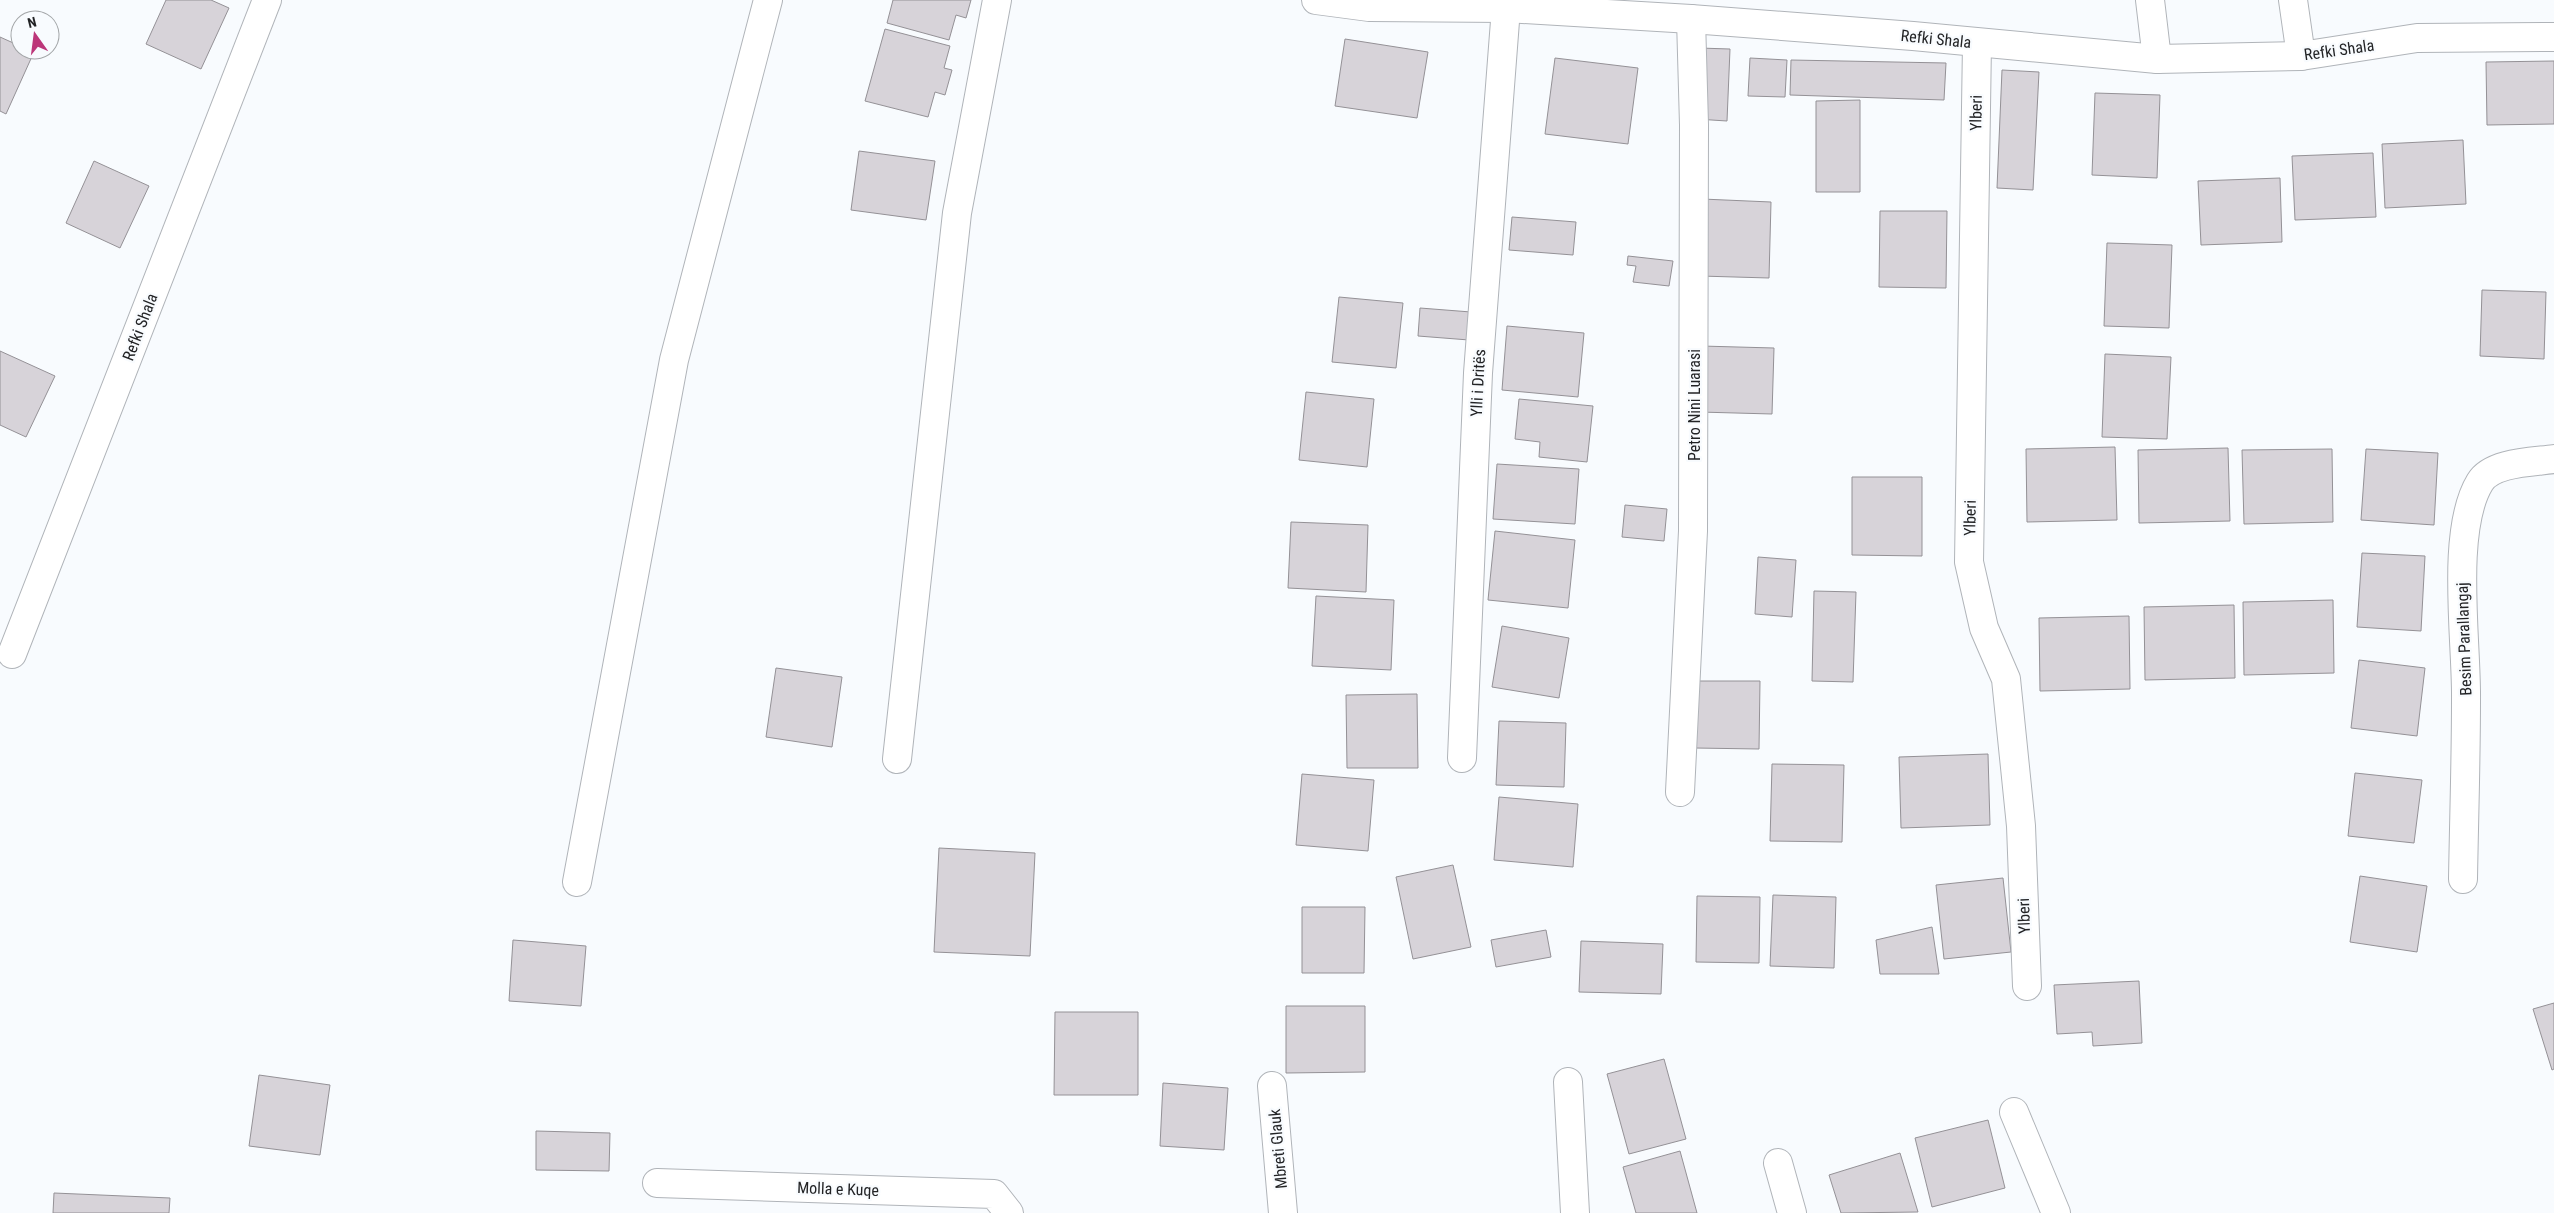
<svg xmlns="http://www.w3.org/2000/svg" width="2554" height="1213" viewBox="0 0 2554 1213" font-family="'Roboto Condensed',sans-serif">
<rect width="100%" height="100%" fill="#f8fbfe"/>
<g fill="#d7d3d9" stroke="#949196">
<path d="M166 0H211L229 8 201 69 146 44Z"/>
<path d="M893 0H971L966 18 956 15 949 40 887 23Z"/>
<path d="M885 29 950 46 944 68 952 70 945 95 935 92 928 117 865 101Z"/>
<path d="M0 37 20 46V50L34 52 6 114 0 111Z"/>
<path d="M1345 39 1428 52 1417 118 1335 106Z"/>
<path d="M1699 48 1730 49 1727 121 1696 119Z"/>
<path d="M1555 58 1638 68 1628 144 1545 134Z"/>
<path d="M1750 58 1787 60 1785 97 1748 96Z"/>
<path d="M1791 60 1946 63 1944 100 1790 95Z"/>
<path d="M2554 61V124L2487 125 2486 62Z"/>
<path d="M2002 70 2039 72 2033 190 1997 188Z"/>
<path d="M2095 93 2160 95 2157 178 2092 175Z"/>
<path d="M1860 100V192H1816V101Z"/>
<path d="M2463 140 2466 204 2385 208 2382 144Z"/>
<path d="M859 151 935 161 926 220 851 210Z"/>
<path d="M2373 153 2376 217 2295 220 2292 156Z"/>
<path d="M94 161 149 186 120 248 66 223Z"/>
<path d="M2280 178 2282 242 2201 245 2198 181Z"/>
<path d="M1702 199 1771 202 1769 278 1700 276Z"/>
<path d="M1880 211H1947L1946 288 1879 287Z"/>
<path d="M1512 217 1576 222 1573 255 1509 250Z"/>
<path d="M2107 243 2172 245 2169 328 2104 326Z"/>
<path d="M1628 256 1673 261 1669 286 1633 282 1636 266 1627 265Z"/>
<path d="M2482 290 2546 292 2544 359 2480 356Z"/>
<path d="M1339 297 1403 303 1396 368 1332 362Z"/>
<path d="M1420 308 1471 312 1469 340 1418 336Z"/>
<path d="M1507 326 1584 333 1578 397 1502 390Z"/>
<path d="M1701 346 1774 348 1772 414 1699 412Z"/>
<path d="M0 351 55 376 26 437 0 425Z"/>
<path d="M2105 354 2171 357 2167 439 2102 437Z"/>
<path d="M1306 392 1374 399 1367 467 1299 460Z"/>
<path d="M1519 399 1593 406 1587 462 1539 457 1540 442 1515 439Z"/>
<path d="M2115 447 2117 520 2027 522 2026 449Z"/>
<path d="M2228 448 2230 521 2139 523 2138 450Z"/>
<path d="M2332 449 2333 522 2244 524 2242 450Z"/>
<path d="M2366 449 2438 453 2434 525 2361 520Z"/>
<path d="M1497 464 1579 469 1575 524 1493 519Z"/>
<path d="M1852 477H1922V556L1852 555Z"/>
<path d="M1625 505 1667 509 1664 541 1622 537Z"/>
<path d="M1291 522 1368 525 1366 592 1288 588Z"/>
<path d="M1495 531 1575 540 1568 608 1488 600Z"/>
<path d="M2362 553 2425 556 2421 631 2357 627Z"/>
<path d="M1758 557 1796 560 1792 617 1755 614Z"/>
<path d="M1814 591 1856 592 1853 682 1812 681Z"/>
<path d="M1316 596 1394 600 1391 670 1312 666Z"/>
<path d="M2333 600 2334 673 2244 675 2243 602Z"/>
<path d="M2234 605 2235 678 2145 680 2144 607Z"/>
<path d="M2129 616 2130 689 2040 691 2039 618Z"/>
<path d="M1502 626 1569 638 1559 698 1492 687Z"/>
<path d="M2359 660 2425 668 2417 736 2351 728Z"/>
<path d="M776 668 842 677 832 747 766 737Z"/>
<path d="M1696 681H1760L1759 749 1695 748Z"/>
<path d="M1417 694 1418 768H1347L1346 695Z"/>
<path d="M1499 721 1566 723 1564 787 1496 785Z"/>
<path d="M1988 754 1990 825 1901 828 1899 757Z"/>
<path d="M1772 764 1844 765 1842 842 1770 841Z"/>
<path d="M2355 773 2422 780 2414 843 2348 836Z"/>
<path d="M1302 774 1374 780 1368 851 1296 845Z"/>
<path d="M1499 797 1578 804 1573 867 1494 860Z"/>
<path d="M939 848 1035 853 1030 956 934 952Z"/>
<path d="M1453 865 1471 947 1413 959 1396 877Z"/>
<path d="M2360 876 2427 886 2417 952 2350 942Z"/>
<path d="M2003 878 2011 952 1944 959 1936 885Z"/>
<path d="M1773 895 1836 897 1834 968 1770 966Z"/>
<path d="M1697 896 1760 897 1759 963 1696 962Z"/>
<path d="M1302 907H1365L1364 973H1302Z"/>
<path d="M1932 927 1939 974H1880L1876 940Z"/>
<path d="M1546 930 1551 957 1496 967 1491 940Z"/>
<path d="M513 940 586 946 581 1006 509 1001Z"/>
<path d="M1581 941 1663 944 1661 994 1579 992Z"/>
<path d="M2139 981 2142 1043 2093 1046 2092 1032 2057 1034 2054 985Z"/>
<path d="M2554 1003V1069L2552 1070 2533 1009Z"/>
<path d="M1286 1006H1365V1072L1286 1073Z"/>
<path d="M1055 1012H1138V1095H1054Z"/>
<path d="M1664 1059 1686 1139 1629 1154 1607 1074Z"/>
<path d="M259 1075 330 1085 320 1155 249 1146Z"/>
<path d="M1163 1083 1228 1088 1224 1150 1160 1146Z"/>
<path d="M1988 1120 2005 1188 1932 1207 1915 1138Z"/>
<path d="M536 1131 610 1133 609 1171 536 1170Z"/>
<path d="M1680 1151 1697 1213H1636L1623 1167Z"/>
<path d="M1900 1153 1918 1212 1841 1213 1829 1175Z"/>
<path d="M54 1193 170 1198 169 1213H53Z"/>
</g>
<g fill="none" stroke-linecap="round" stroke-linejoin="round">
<g stroke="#b0b4b9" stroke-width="30">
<g id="minor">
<path d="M1316 0 1369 7 1506 8 1691 19 1913 36 2157 59 2301 56 2417 38 2554 37"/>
<path d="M2150 0 2157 59"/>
<path d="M2293 0 2301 56"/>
<path d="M1977 43 1969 562 1984 628 2006 679 2021 826 2027 986"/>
<path d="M12 654 267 0"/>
<path d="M1462 758 1478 373 1506 8"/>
<path d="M897 759 957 213 997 0"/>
<path d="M1680 792 1693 531 1694 125 1691 19"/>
<path d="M2463 879C2464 819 2466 760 2466 700 2467 643 2450 531 2480 482 2492 462 2533 462 2554 459"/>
<path d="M577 882 674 360 768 0"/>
<path d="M1568 1082 1575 1213"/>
<path d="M1272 1086 1283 1213"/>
<path d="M2014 1112 2056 1213"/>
<path d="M1778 1163 1792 1213"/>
<path d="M657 1183 994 1194 1009 1213"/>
</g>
</g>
<use href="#minor" stroke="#fff" stroke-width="28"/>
</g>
<g text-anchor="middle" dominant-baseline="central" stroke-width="4.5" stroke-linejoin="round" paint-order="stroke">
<g font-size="16" fill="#222325" stroke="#f8fbfe">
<text transform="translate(1936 39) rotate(6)">Refki Shala</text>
<text transform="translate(2339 50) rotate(-8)">Refki Shala</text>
<text transform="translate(1976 113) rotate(-89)">Ylberi</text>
<text transform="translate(140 327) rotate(-69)">Refki Shala</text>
<text transform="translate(1478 383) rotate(-87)">Ylli i Dritës</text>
<text transform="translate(1694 405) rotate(-90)">Petro Nini Luarasi</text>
<text transform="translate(1970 518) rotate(-89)">Ylberi</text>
<text transform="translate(2464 639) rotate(-92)">Besim Parallangaj</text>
<text transform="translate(2024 916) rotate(-92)">Ylberi</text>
<text transform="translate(1278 1149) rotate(-95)">Mbreti Glauk</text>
<text transform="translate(838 1189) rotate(2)">Molla e Kuqe</text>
</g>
</g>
<g transform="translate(35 35) rotate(346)"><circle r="24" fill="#f8fbfe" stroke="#a2a5a7"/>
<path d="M0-4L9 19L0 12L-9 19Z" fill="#bc3679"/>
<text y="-8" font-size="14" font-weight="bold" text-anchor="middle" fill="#222325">N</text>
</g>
</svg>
